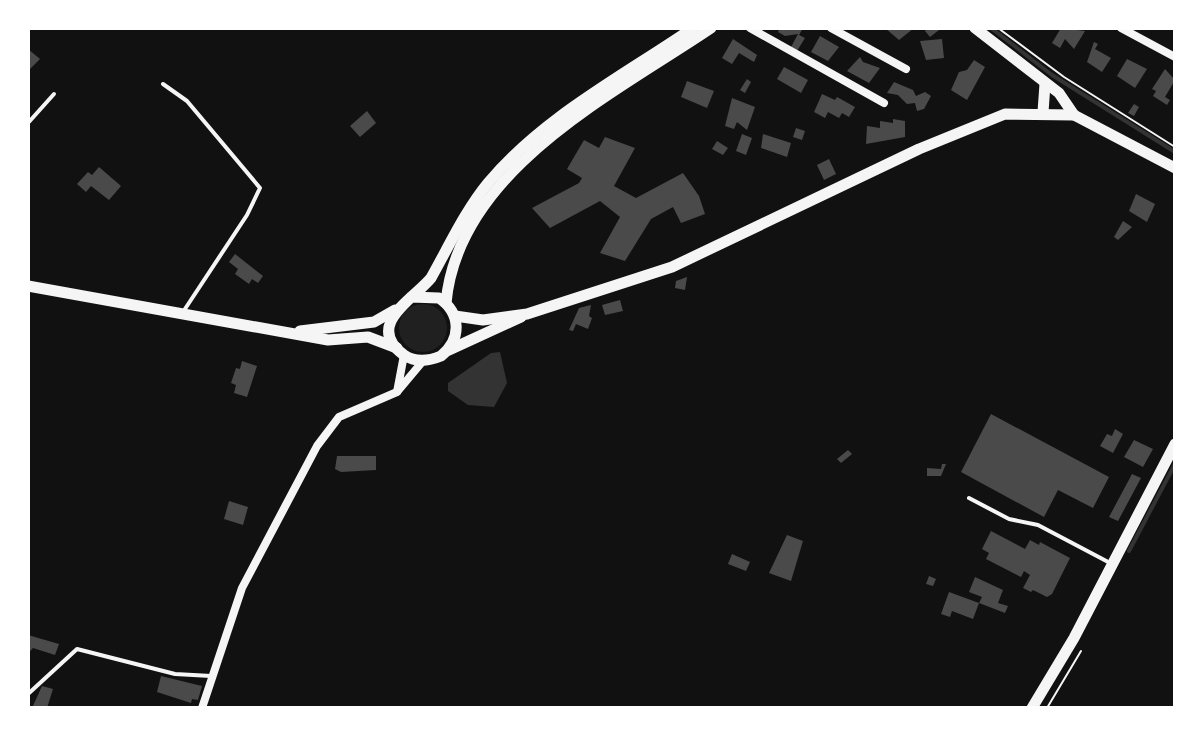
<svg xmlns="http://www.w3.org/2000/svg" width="1203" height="736" viewBox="0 0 1203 736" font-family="'IBM Plex Sans',sans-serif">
<rect width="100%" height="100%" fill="#111"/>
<circle fill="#202020" cx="423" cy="328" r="24"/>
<path fill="#333" d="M500 352 507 383 494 407 468 405 448 391V383L491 353Z"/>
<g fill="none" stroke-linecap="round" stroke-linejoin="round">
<g stroke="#333" stroke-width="4">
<path d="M991 28 1052 75 1175 152"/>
<path d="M1129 551 1175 464"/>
</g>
</g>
<g fill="#4a4a4a">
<path d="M780 28H803L799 35 805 38 797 51 791 47 798 34 785 36 778 32Z"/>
<path d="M885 28H914L899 40Z"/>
<path d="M928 28H937L939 30 930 37 925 31Z"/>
<path d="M1061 28 1085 31 1074 49 1065 39 1060 48 1052 43Z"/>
<path d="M820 36 839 47 828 61 811 52Z"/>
<path d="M733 39 757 55 754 62 739 53 732 64 722 58Z"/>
<path d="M942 39 944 58 926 60 920 41Z"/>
<path d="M1094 42 1098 44 1095 49 1111 58 1102 72 1087 62Z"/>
<path d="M28 49 40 59 28 71Z"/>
<path d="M860 57 863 62 880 68 869 83 847 71Z"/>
<path d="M1127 59 1147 69 1135 88 1117 76Z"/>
<path d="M974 60 985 67 967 100 951 90 959 72 967 70Z"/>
<path d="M784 67 808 80 801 93 777 79Z"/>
<path d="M1165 69 1175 80 1165 97 1170 100 1167 105 1153 96 1156 91 1152 89Z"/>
<path d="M747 79 751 82 745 93 740 90Z"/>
<path d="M687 81 714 91 707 108 681 97Z"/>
<path d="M894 82 913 90 916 96 925 92 931 96 924 109 917 111 915 103 907 104 898 95 887 93Z"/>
<path d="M822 94 835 100 837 97 855 107 849 117 842 113 839 118 828 112 825 118 814 112Z"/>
<path d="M732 98 755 107 747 130 737 122 734 129 725 126Z"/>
<path d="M1134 104 1139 107 1134 116 1128 113Z"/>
<path d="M367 111 376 123 360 137 350 126Z"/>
<path d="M893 119 905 121V137L866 144 867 126 880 128V121L893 123Z"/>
<path d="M796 128 805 131 802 140 793 137Z"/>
<path d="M742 134 752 138 746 155 736 151Z"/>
<path d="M763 134 791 143 787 157 761 148Z"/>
<path d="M605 137 635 148 614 186 636 198 683 173 699 196 705 214 681 223 673 207 651 219 625 261 600 253 620 217 600 201 550 228 532 208 579 183 582 178 567 169 584 140 599 148Z"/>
<path d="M717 141 728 148 723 155 712 149Z"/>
<path d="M829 159 836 174 824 180 817 165Z"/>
<path d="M99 167 121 186 109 200 91 186 86 192 77 184 88 172 92 175Z"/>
<path d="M1136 194 1155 204 1147 222 1129 211Z"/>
<path d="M1123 221 1132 227 1118 240 1114 237Z"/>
<path d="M235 254 263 276 258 283 252 279 249 284 235 274 238 269 229 262Z"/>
<path d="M687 277 685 290 675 288 676 281Z"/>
<path d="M620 300 623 311 605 315 602 305Z"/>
<path d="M591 305 589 316 592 318 588 329 576 324 573 331 569 330 579 308Z"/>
<path d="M242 361 257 366 247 397 234 393 236 385 231 383 236 368 240 369Z"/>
<path d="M991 414 1109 477 1093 508 1058 490 1044 517 961 472Z"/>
<path d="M1115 429 1123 434 1113 453 1100 446 1107 434 1112 436Z"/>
<path d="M1134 440 1153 449 1143 467 1124 457Z"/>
<path d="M848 450 852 454 841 463 837 459Z"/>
<path d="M337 456H376V470L341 472 335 469Z"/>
<path d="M942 464H946L941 476H927V468L941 469Z"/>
<path d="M1132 474 1141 478 1118 521 1109 517Z"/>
<path d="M229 501 248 507 243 525 224 519Z"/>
<path d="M991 531 1025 549 1030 540 1039 545 1040 542 1070 558 1052 594 1047 597 1033 590 1031 592 1023 588 1030 575 1024 571 1021 577 986 559 989 553 982 549Z"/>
<path d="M787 535 803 541 791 581 769 573Z"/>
<path d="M732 554 750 562 746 571 728 564Z"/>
<path d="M929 576 936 579 933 586 926 584Z"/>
<path d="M975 577 1003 590 998 603 1008 606 1005 613 979 603 982 597 969 592Z"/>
<path d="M949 592 979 603 973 619 952 611 950 617 941 614Z"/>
<path d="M28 635 59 644 55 655 33 648 28 653Z"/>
<path d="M161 676 202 686 198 700 192 699 191 703 157 692Z"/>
<path d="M42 686 53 689 47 708H32Z"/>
</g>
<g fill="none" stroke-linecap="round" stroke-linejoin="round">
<g stroke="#f5f5f5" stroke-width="2">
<path d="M998 28 1064 77 1175 147"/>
<path d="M1047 708 1081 651"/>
</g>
<g stroke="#f5f5f5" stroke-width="4">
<path d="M163 84 187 101 260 188 247 215 183 312"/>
<path d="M28 123 54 94"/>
<path d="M969 498 1009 519 1038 525 1112 564"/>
<path d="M28 694 77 649 175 674 211 676"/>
</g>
<g stroke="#f5f5f5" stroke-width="8">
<path d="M750 28 884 103"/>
<path d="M831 28 906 69"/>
<path d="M1121 28 1175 57"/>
<path d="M404 355 397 392 423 361"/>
<path d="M202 708 242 588 317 446 339 417 397 392"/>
</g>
<g stroke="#f5f5f5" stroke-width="11">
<path d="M975 28 1059 93 1074 115"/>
<path d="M1043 112 1045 84"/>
<path d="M28 286 328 340 368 337 397 348"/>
<path d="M411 297 439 298C461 313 462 339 441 356 429 361 416 363 404 355 363 325 415 298 431 278 449 246 465 211 488 183 543 117 623 76 693 28"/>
<path d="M446 303C458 170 612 95 711 28"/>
<path d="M455 316 483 320 527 314 672 267 919 149 1005 114 1074 115 1175 168"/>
<path d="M300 331 374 322 395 310"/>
<path d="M449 350 521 317"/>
<path d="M1032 708 1074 638 1175 444"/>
</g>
</g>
<rect width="1203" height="736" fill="none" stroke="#ffffff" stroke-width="60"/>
</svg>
